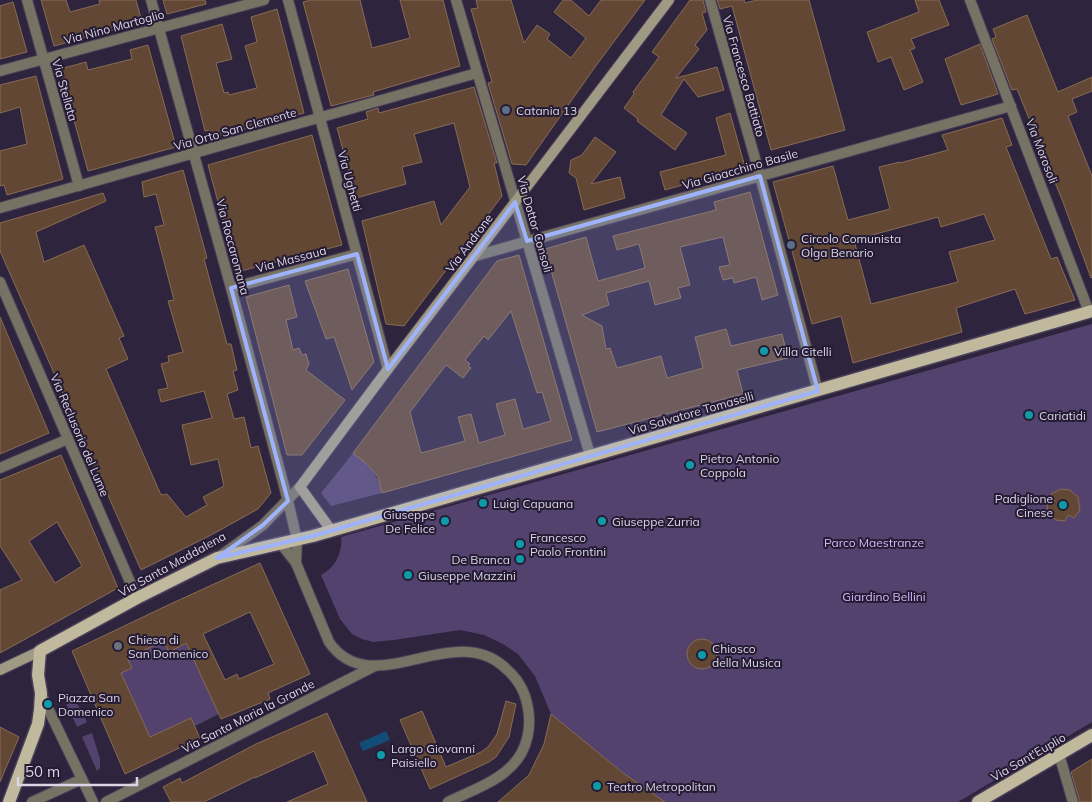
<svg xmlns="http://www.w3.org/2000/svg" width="1092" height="802" viewBox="0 0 1092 802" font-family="Mulish,sans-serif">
<rect width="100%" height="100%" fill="#2f243e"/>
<g fill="#53426d">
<path d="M1092 324V722L958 802H665L623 773 551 714 535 676 518 654 503 644 484 635 460 630 394 640 373 642 362 639 352 634 340 619 321 575C335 568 343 552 341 537Z"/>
<path d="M353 453C369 465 377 473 382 493L331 506 321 493Z"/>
<path d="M164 641 169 651 186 643 219 714 195 726 191 718 150 737 121 673 127 658Z"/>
<path d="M65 694C76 698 82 712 87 722L77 727 62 695Z"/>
<path d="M92 733 100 759V768L97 771 82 737Z"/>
</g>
<path fill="#114d76" d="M386 731 390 740 363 751 359 743Z"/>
<g fill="#624834" stroke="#876b56" fill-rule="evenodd">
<path d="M41 0H66L70 12 100 4 99 0H136L142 22 54 46Z"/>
<path d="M163 0H205L206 4 167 14Z"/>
<path d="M311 0H360L372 48 410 38 400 0H443L460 66 373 92 374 95 331 106 303 2Z"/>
<path d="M476 0H511L524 43 537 25 550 34 547 39 571 58 586 38 554 12 563 0H571L589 16 601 0H645L595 67 526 165 512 164 488 83 492 82 471 9 478 8Z"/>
<path d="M690 0H703L706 12 702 13 707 30 695 45 699 49 676 78 717 67 724 90 698 97 684 79 661 115 687 133 675 150 637 121 638 119 624 108 634 94 633 92 659 57 652 52Z"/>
<path d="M717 0H744L745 3 757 0H809L845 130 771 150 732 6 720 9Z"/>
<path d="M915 0H939L949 25 911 39 915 48 910 50 923 82 904 90 891 57 878 62 867 32 919 12Z"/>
<path d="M13 2 27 52 0 59V6Z"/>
<path d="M277 9 304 113 211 138 209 130 205 131 181 36 222 24 232 59 216 63 224 93 228 92 229 95 257 88 245 46 257 42 251 17Z"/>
<path d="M1027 15 1058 92 1092 77V91L1072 99 1077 112 1068 116 1092 176V277L1091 278 1063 202 1017 89 1012 90 992 39 996 37 993 29Z"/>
<path d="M980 44 998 94 961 105 945 59Z"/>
<path d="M148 45 176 147 88 171 60 69 86 62 88 70 132 59 130 50Z"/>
<path d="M36 76 63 179 7 195 4 185 0 186V151L27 144 20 107 0 113V85Z"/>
<path d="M474 87 497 163H494L502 196 404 326 386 324 362 221 434 201 441 225 470 187 454 123 414 134 422 162 402 167 406 184 356 198 337 128 368 119 366 112 378 108 379 113Z"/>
<path d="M730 113 745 167 665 190 660 172 726 155 716 118Z"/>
<path d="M1002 118 1012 145 1006 147 1051 259 1057 257 1075 300 1025 314 1015 289 956 308 962 332 853 363 841 316 812 324 773 182 833 166 848 220 890 209 879 167 900 162V163L948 150 942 135ZM984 214 995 240 949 252 958 282 871 304 854 240 938 217 941 227Z"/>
<path d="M312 135 342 245 237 272 208 165Z"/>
<path d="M595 137 616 152 591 184 620 177 625 198 584 210 576 178 569 173 571 160 582 155Z"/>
<path d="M183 170 207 258 204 259 227 344H231L237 370 233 371 238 390 227 394 234 419 244 417 251 448 258 446 271 493 258 509 211 535 141 570 0 251V223L103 193 106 201 36 232 44 262 84 245 124 336 119 338 128 359 106 369 161 495 167 494 186 517 207 505 203 497 224 486 218 459 191 465 182 425 212 418 204 391 161 402 158 390 168 388 161 364 169 362 168 356 183 352 168 301 174 300 155 227 164 225 156 194 144 197 142 182Z"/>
<path d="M750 192 778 295 762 300 756 277 734 283 733 278 723 280 719 267 730 265 723 237 680 247 690 285 678 288 681 298 655 305 649 281 606 293 609 305 582 315 602 326 606 349 610 348 617 368 661 356 667 378 703 368 695 337 726 329 731 346 782 334 788 358 737 370 743 394 597 432 545 249 586 237 598 281 645 268 639 244 617 250 613 236 716 210 714 202Z"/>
<path d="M519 255 572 440 382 493 378 477 368 465 353 453 497 261ZM511 311 537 393 542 392 551 421 523 429 515 399 496 404 505 435 479 443 471 414 458 417 465 441 421 453 410 412 446 365 463 378 471 368 468 366 470 364 465 360 484 336 488 340Z"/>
<path d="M348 269 374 362 352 390 334 337 326 339 305 281Z"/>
<path d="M289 285 297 317 286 320 293 350 299 348 302 355 306 354 309 364 306 370 345 400 302 455H287L246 297Z"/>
<path d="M0 317 49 433 0 454Z"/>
<path d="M61 455 118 588 0 653V590L22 580 0 546V480ZM57 522 82 566 55 583 29 541Z"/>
<path d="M1061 489 1070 490 1078 497 1080 510 1074 518 1068 515 1065 521 1056 520 1048 513 1047 503 1055 501 1051 494Z"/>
<path d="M260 563 310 674 268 693 270 699 221 719 186 643 169 652 164 641 127 658 132 668 121 673 150 737 191 718 200 738 125 774 72 651 166 606ZM250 612 274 664 239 679 237 674 225 680 203 634Z"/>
<circle cx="702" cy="654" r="15"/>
<path d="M506 701 516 704 509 737 496 757 489 762 430 789 400 720 422 711 446 767 481 752 488 747 497 734Z"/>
<path d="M327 713 367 802H287L328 784 314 751 255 778V777L204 802H171L163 787 180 778 182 783 256 744Z"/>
<path d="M551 714 623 773 665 802H498L529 775 544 744Z"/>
<path d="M0 727 19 737 0 782Z"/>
<path d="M1092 759V802H1080L1071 772Z"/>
</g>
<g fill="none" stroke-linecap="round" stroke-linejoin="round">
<g stroke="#4b4059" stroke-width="12">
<g id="minor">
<path d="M27 0 79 186"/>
<path d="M456 0 590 455"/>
<path d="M710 0 760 176 818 391"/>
<path d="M970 0 1089 312"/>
<path d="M0 71 264 0"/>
<path d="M0 208 477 73"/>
<path d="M475 256 1011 106"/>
<path d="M0 282 137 598"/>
<path d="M231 288 357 254"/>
<path d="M0 468 68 439"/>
<path d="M41 694 93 802"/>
<path d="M1059 754 1073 802"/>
<path d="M32 802 82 779"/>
<path d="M106 802 375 666"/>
</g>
</g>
<g stroke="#4b4059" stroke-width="12">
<g id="tertiary">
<path d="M151 0 231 288 288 501 297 540 296 563 329 642C371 703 451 621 503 666 513 674 521 684 525 696 531 715 531 734 522 752 508 779 474 789 448 802"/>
<path d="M288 0 388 369"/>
<path d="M281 544 296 563"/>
<path d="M220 556 263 525 300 487"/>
</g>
</g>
<g stroke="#4b4059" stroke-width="12">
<g id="secondary">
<path d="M331 530 300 487 388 369 669 0"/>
<path d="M0 670 40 651"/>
</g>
</g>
<g stroke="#4b4059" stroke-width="15">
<g id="primary">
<path d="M9 802 38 724 40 710 41 693 38 675 40 651 137 598 217 558 313 536 1092 311"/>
<path d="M978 802 1092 735"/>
</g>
</g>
<use href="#minor" stroke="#767264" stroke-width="10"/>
<use href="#tertiary" stroke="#767264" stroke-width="10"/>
<use href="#secondary" stroke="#a09a84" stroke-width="10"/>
<use href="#primary" stroke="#c1b99d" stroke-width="12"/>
</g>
<path fill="#9fb3fd" fill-opacity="0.2" stroke="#9fb3fd" stroke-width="4" stroke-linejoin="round" d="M760 176 818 391 313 536 217 558 263 525 288 501 231 288 357 254 388 369 515 202 527 241Z"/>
<g fill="#5c6f8a" stroke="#251b33" stroke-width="2">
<circle cx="506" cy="110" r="5"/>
<circle cx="791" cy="245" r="5"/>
</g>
<g fill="#0f9aa8" stroke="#251b33" stroke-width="2">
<circle cx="764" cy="351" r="5"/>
<circle cx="1029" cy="415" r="5"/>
<circle cx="690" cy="465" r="5"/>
<circle cx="483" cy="503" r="5"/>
<circle cx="1063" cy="505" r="5"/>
<circle cx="445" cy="521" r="5"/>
<circle cx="602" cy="521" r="5"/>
<circle cx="520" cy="544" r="5"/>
<circle cx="520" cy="559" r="5"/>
<circle cx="408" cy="575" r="5"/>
<circle cx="702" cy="655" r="5"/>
<circle cx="48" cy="704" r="5"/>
<circle cx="381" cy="755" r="5"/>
<circle cx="597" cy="786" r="5"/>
</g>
<circle fill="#6b7280" stroke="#251b33" stroke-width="2" cx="118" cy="646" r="5"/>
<g text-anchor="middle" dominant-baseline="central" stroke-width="4" stroke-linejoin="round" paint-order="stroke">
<g font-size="12" fill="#dbd5e6" stroke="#251b33">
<text transform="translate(114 27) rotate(-15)">Via Nino Martoglio</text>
<text transform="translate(744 76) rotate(74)">Via Francesco Battiato</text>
<text transform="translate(65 90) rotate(74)">Via Stellata</text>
<text transform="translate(235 129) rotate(-16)">Via Orto San Clemente</text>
<text transform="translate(1042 151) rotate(69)">Via Morosoli</text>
<text transform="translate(740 169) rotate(-16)">Via Gioacchino Basile</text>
<text transform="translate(350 181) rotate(75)">Via Ughetti</text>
<text transform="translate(535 224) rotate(74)">Via Dottor Consoli</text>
<text transform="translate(469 243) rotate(-53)">Via Androne</text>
<text transform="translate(233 247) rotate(75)">Via Roccaromana</text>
<text transform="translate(291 259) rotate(-15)">Via Massaua</text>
<text transform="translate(691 413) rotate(-16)">Via Salvatore Tomaselli</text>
<text transform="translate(80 435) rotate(67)">Via Reclusorio del Lume</text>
<text transform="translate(172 564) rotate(-29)">Via Santa Maddalena</text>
<text transform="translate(248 716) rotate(-27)">Via Santa Maria la Grande</text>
<text transform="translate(1028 757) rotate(-30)">Via Sant'Euplio</text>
</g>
<g font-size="12" fill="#dbd5e6" stroke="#251b33" text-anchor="start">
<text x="516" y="110">Catania 13</text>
<text x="801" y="238">Circolo Comunista<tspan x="801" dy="14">Olga Benario</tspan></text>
<text x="774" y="351">Villa Citelli</text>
<text x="1039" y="415">Cariatidi</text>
<text x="700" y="458">Pietro Antonio<tspan x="700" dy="14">Coppola</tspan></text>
<text x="1053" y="498" text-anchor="end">Padiglione<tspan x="1053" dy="14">Cinese</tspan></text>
<text x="493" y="503">Luigi Capuana</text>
<text x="435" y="514" text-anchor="end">Giuseppe<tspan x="435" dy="14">De Felice</tspan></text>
<text x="612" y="521">Giuseppe Zurria</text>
<text x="530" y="537">Francesco<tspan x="530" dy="14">Paolo Frontini</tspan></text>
<text x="510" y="559" text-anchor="end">De Branca</text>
<text x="418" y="575">Giuseppe Mazzini</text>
<text x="128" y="639">Chiesa di<tspan x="128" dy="14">San Domenico</tspan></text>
<text x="712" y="648">Chiosco<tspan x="712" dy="14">della Musica</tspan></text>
<text x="58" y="697">Piazza San<tspan x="58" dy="14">Domenico</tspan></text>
<text x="391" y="748">Largo Giovanni<tspan x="391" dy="14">Paisiello</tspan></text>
<text x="607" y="786">Teatro Metropolitan</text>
</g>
<g font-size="12" fill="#d3b9fc" stroke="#251b33">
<text x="874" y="542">Parco Maestranze</text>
<text x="884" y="596">Giardino Bellini</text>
</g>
</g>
<path d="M18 777v8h119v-8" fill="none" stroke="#dbd5e6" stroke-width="2.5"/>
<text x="25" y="777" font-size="15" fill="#dbd5e6" stroke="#251b33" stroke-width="4" paint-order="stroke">50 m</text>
</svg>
